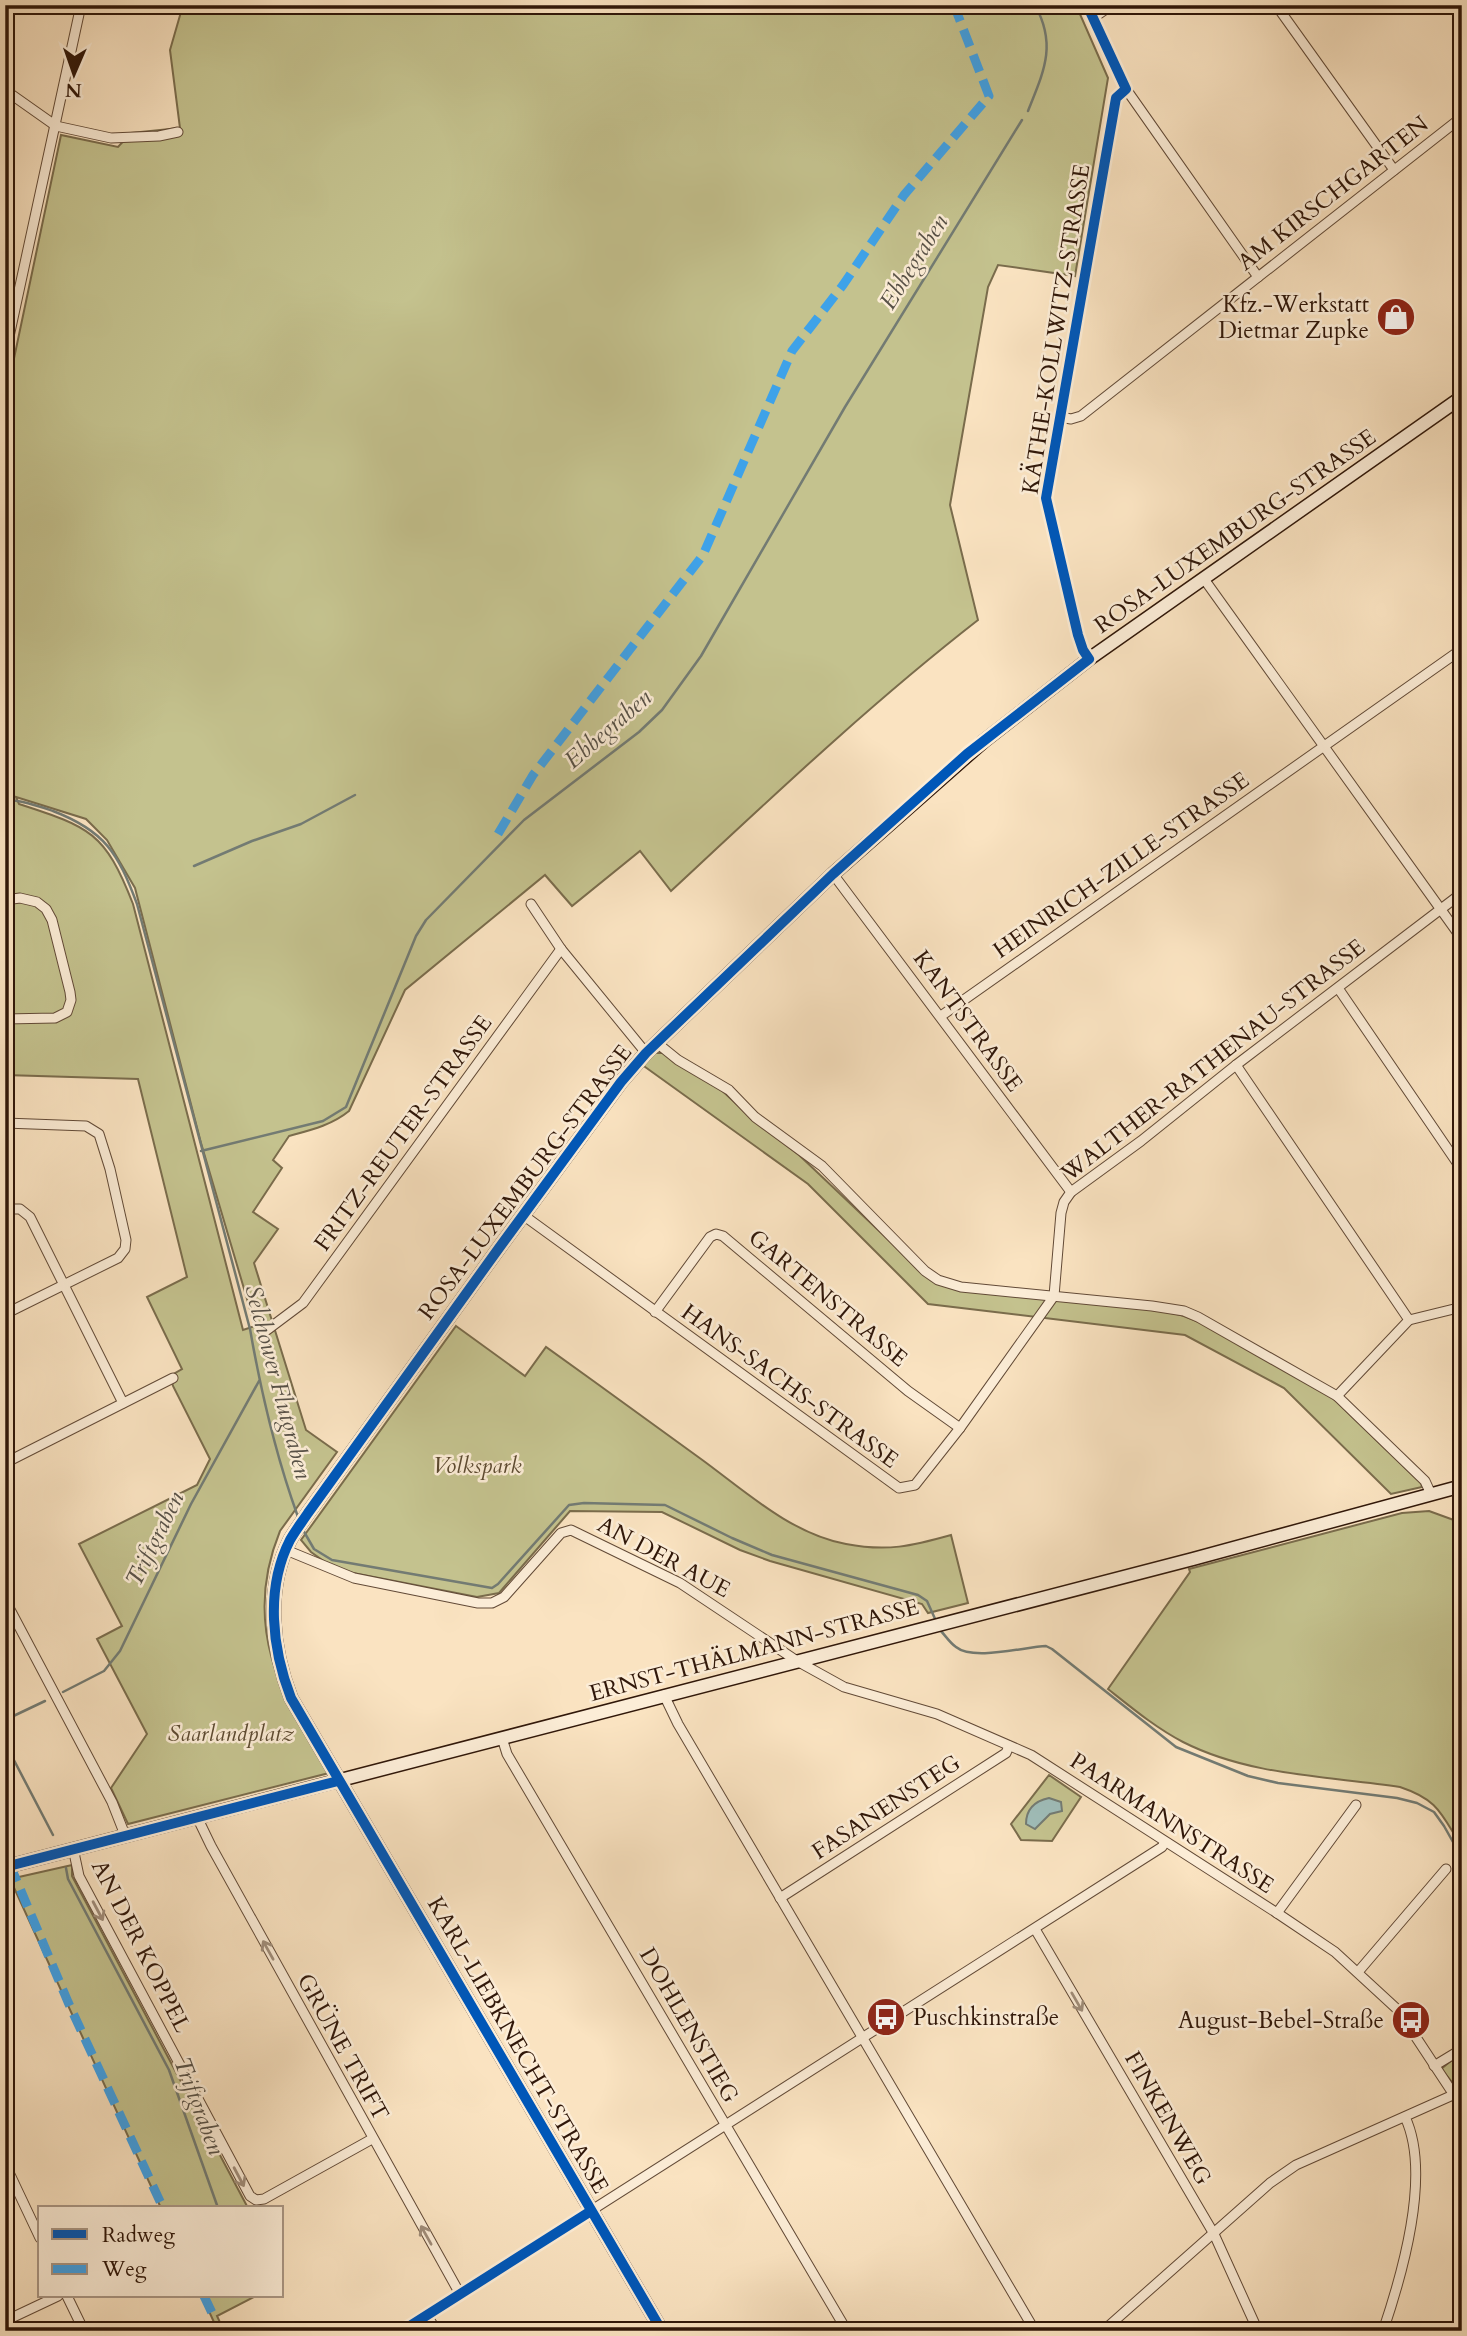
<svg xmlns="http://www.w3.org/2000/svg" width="1467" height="2336" viewBox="0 0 1467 2336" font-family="Cardo,serif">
<rect width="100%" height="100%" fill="#fae3c1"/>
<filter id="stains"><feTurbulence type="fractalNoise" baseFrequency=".00286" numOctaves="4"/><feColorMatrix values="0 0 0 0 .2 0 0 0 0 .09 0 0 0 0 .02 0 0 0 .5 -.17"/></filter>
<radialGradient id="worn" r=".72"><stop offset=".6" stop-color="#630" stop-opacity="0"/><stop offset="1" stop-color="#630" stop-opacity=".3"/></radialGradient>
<g fill="#c4c28e" stroke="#7a6c4c" stroke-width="2" fill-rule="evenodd">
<path d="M183 5H1076L1108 78 1075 276 998 265 988 287 950 505 978 620C870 704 771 798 671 891L640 851 572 906 545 875 405 990 349 1111C332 1125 311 1130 289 1136L273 1160 282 1168 253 1212 278 1229 254 1263 306 1430 337 1452 280 1531C242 1624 279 1694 329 1773L128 1824 111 1788 147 1734 97 1639 122 1626 79 1544 197 1485 210 1459 173 1386 170 1376 182 1369 147 1297 187 1277 138 1079 5 1075V366L12 368 61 135 118 147 131 133 180 128 170 50ZM16 797 86 819 107 840 135 888 201 1143 255 1326 243 1330 133 904C105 832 90 827 19 804Z"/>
<path d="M655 1053H663L717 1086 755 1121 799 1155 932 1281 1162 1311 1181 1315 1204 1324 1334 1399 1421 1483 1422 1487 1391 1494 1284 1388 1185 1335 928 1304 808 1184 641 1064Z"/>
<path d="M456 1326 525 1376 546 1347C598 1384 650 1422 701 1459 745 1491 791 1534 846 1544 887 1552 912 1546 951 1535L968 1603 928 1613 922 1604 770 1561 740 1550 662 1512 570 1511 499 1593 477 1597 348 1572 325 1562 311 1552 301 1540Z"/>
<path d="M1429 1511 1462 1523V1847C1441 1814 1439 1800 1400 1787 1327 1776 1250 1776 1183 1742 1156 1728 1132 1708 1108 1689L1190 1572 1189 1569 1402 1513Z"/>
<path d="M1049 1775 1081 1797 1052 1841 1021 1840 1011 1824Z"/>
<path d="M72 1865V1876L248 2208H161L10 1879Z"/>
<path d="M1462 2052V2086L1456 2087 1441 2069Z"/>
<path d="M202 2296H256L217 2316 224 2331H218Z"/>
</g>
<path fill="#9fbdb9" stroke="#737b73" stroke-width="2" d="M1049 1798 1061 1802 1062 1811 1050 1814 1035 1829 1026 1824C1026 1809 1035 1801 1049 1798Z"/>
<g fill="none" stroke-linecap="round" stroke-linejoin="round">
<g stroke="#737b73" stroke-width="2.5">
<path d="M1028 111C1044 71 1057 45 1035 5"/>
<path d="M5 800C21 800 38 806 53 811 105 831 118 853 137 904L250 1329C261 1392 276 1456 298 1517"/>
<path d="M194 866 252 841 301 824 355 795"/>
<path d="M201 1151 323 1121 346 1107 416 936 426 920 524 820 639 732 662 710 701 656 845 407 1022 120"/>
<path d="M303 1530 314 1549 332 1560 492 1588 498 1584 569 1505 584 1503 665 1505 732 1538 772 1555 918 1595 927 1601 936 1621"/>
<path d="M940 1630C945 1635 950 1643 956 1647 973 1661 1024 1647 1046 1646L1052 1649 1176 1747 1248 1776 1278 1783 1397 1798 1417 1803 1434 1812 1444 1826 1462 1858"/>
<path d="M63 1692 104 1671 120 1651 191 1504 259 1381"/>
<path d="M5 1720 45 1701"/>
<path d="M5 1743 53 1835"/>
<path d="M66 1868 68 1879 169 2070 218 2208"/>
</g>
<g stroke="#624a37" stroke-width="11">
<g id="street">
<path d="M1087 5 1126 89 1258 277"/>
<path d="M1276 5 1394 170"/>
<path d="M1093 18 1112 5"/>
<path d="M5 90 56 126 111 138 159 136 178 132"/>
<path d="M5 355 81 5"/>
<path d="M1060 417 1071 419 1081 416 1462 117"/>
<path d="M1204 579 1462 939"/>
<path d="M1089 659 1083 650 1078 635 1046 498 1116 98 1126 89"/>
<path d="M833 874 1071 1192"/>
<path d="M5 900 20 898 37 902 46 909 52 920 70 992 71 1000 67 1012 55 1018 5 1019"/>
<path d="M531 904 561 949 646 1053"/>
<path d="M1338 988 1462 1170"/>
<path d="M941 1016 1462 649"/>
<path d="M657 1043 678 1060 729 1090 755 1117 822 1166 925 1271 938 1280 961 1287 1152 1306 1184 1311 1198 1317 1337 1396 1425 1481 1431 1494"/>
<path d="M1236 1065 1409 1320"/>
<path d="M5 1123 86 1126 99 1134 110 1169 126 1240 125 1249 118 1258 5 1314"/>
<path d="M5 1209H20L30 1217 123 1403"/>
<path d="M523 1215 899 1488 915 1485 960 1428 1054 1296"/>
<path d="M1054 1296 1061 1213 1064 1202 1071 1192 1141 1141 1236 1065 1462 893"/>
<path d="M655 1312 710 1237 716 1234 723 1236 908 1391 960 1428"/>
<path d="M267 1330 303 1303 561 949"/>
<path d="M1337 1396 1409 1320 1462 1307"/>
<path d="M5 1463 173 1378"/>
<path d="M286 1550 354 1578 478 1603H492L504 1597 561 1533 571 1530 680 1583 797 1661 844 1687 937 1714 1031 1755 1277 1913 1335 1952 1398 2010 1462 2107"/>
<path d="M5 1600 112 1802 125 1835"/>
<path d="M664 1695 678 1724 1035 2331"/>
<path d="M502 1738 507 1754 847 2331"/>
<path d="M197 1817 211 1846 460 2294"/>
<path d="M73 1848 79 1876 250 2196 256 2200 264 2199 372 2139"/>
<path d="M780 1898 1006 1753 1009 1746"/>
<path d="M1277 1913 1356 1805"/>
<path d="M1035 1929 1214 2234 1258 2331"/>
<path d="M1358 1972 1446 1869"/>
<path d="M1434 2066 1462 2049"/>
<path d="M5 2164 40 2238"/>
<path d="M67 2296 84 2331"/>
<path d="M427 2316 437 2331"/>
<path d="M5 2321 58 2296"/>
<path d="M402 2331 1162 1847 1165 1842"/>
<path d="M1103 2331 1270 2183 1296 2165 1453 2095H1462"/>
<path d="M1383 2331C1402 2275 1432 2174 1405 2117"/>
</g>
</g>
<g stroke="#301709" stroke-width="15">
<g id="secondary">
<path d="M5 1867 1193 1559 1462 1486"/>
<path d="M662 2331 291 1698C272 1649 265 1589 290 1540 295 1531 302 1522 308 1513L499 1248 621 1082 646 1053 833 874 984 741 1089 659 1462 397"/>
</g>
</g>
<use href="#street" stroke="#fcedd7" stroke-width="9"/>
<use href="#secondary" stroke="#fcedd7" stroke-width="12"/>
<g stroke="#3ea2e9" stroke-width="9" stroke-dasharray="18 9" stroke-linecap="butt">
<path d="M498 834 533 775 703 555 792 351 843 285 904 195 989 96 954 5"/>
<path d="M10 1865 68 2002 163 2208"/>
<path d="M204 2296 213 2315"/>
</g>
<g stroke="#fcedd7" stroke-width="15">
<g id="cycleway">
<path d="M5 1867 338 1781"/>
<path d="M402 2331 591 2211"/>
<path d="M662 2331 291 1698C272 1649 265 1589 290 1540 295 1531 302 1522 308 1513L499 1248 621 1082 646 1053 833 874 967 754 1089 659 1083 650 1078 635 1046 498 1116 98 1126 89 1087 5"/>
</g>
</g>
<use href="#cycleway" stroke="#0057b8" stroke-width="10"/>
</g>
<defs><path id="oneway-shaft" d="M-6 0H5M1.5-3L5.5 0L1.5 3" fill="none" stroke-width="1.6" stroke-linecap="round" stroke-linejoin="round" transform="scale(1.75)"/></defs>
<g stroke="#a08d7a">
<use href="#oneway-shaft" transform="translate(98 1911) rotate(62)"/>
<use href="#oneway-shaft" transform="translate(268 1950) rotate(-119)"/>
<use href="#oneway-shaft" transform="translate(1077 2002) rotate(60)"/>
<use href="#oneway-shaft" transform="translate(239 2177) rotate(62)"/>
<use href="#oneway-shaft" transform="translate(426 2235) rotate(-119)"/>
</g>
<defs>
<g id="shop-disc" transform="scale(2.0125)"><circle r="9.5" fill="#8f2418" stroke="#fcedd7"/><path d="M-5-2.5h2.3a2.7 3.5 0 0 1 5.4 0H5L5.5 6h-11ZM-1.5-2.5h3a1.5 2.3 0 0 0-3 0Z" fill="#fff"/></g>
<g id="bus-disc" transform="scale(2.0125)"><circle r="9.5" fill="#8f2418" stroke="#fcedd7"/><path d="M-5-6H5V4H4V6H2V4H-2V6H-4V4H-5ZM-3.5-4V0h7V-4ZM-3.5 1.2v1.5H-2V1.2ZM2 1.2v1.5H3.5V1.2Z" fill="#fff"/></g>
</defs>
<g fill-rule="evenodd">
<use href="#shop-disc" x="1396" y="317"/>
<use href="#bus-disc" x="886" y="2017"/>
<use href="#bus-disc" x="1411" y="2020"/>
</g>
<g text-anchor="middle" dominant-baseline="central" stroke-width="5" stroke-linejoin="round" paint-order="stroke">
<g font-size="23" fill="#301709" stroke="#fcedd7">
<text transform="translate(1333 193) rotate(-38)">AM KIRSCHGARTEN</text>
<text transform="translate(1056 329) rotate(-81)">KÄTHE-KOLLWITZ-STRASSE</text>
<text transform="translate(1235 531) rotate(-35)">ROSA-LUXEMBURG-STRASSE</text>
<text transform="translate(1121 865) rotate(-35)">HEINRICH-ZILLE-STRASSE</text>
<text transform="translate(968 1021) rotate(54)">KANTSTRASSE</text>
<text transform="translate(1213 1060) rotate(-38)">WALTHER-RATHENAU-STRASSE</text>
<text transform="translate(403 1133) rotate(-54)">FRITZ-REUTER-STRASSE</text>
<text transform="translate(525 1182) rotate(-53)">ROSA-LUXEMBURG-STRASSE</text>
<text transform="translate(828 1298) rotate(40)">GARTENSTRASSE</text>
<text transform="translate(790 1386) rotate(36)">HANS-SACHS-STRASSE</text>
<text transform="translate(664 1557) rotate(28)">AN DER AUE</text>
<text transform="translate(754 1650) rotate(-15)">ERNST-THÄLMANN-STRASSE</text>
<text transform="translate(886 1807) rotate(-33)">FASANENSTEG</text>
<text transform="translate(1172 1823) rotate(33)">PAARMANNSTRASSE</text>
<text transform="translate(141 1946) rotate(63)">AN DER KOPPEL</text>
<text transform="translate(689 2025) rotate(60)">DOHLENSTIEG</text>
<text transform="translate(518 2045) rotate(60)">KARL-LIEBKNECHT-STRASSE</text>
<text transform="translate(343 2047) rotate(61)">GRÜNE TRIFT</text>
<text transform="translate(1168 2118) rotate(60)">FINKENWEG</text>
</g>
<g font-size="23" fill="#301709" stroke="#fcedd7" text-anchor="end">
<text x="1369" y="304">Kfz.-Werkstatt<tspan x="1369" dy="26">Dietmar Zupke</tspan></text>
<text x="913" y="2017" text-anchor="start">Puschkinstraße</text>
<text x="1384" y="2020">August-Bebel-Straße</text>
</g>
<g font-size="23" font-style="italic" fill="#5c4a31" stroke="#fcedd7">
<text x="477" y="1465">Volkspark</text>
<text x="231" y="1733">Saarlandplatz</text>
</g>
<g font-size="24" font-style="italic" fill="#575147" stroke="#fcedd7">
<text transform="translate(914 262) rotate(-58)">Ebbegraben</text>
<text transform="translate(608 729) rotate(-41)">Ebbegraben</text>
<text transform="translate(278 1382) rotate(75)">Selchower Flutgraben</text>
<text transform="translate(155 1539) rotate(-64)">Triftgraben</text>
<text transform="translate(199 2106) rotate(69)">Triftgraben</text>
</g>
</g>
<rect width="1467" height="2336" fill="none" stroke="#fae3c1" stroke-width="28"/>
<rect x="7" y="7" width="1453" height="2322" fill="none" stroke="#301709" stroke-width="3.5"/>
<rect x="14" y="14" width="1439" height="2308" fill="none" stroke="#301709" stroke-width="2"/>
<rect x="38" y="2206" width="245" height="91" fill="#fcedd7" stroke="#aa9785" stroke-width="2"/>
<rect x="52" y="2229" width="35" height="10" fill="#0057b8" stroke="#aa9785" stroke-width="2"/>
<text x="102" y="2242" font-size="21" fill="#301709">Radweg</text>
<rect x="52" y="2264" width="35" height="10" fill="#3ea2e9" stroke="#aa9785" stroke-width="2"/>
<text x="102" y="2276" font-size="21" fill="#301709">Weg</text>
<g transform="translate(74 74) rotate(182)" stroke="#fcedd7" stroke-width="5" paint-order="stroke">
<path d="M0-5L12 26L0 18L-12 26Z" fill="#301709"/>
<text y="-10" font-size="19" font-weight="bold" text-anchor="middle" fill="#301709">N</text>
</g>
<rect width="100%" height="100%" filter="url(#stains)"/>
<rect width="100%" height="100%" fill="url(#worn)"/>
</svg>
